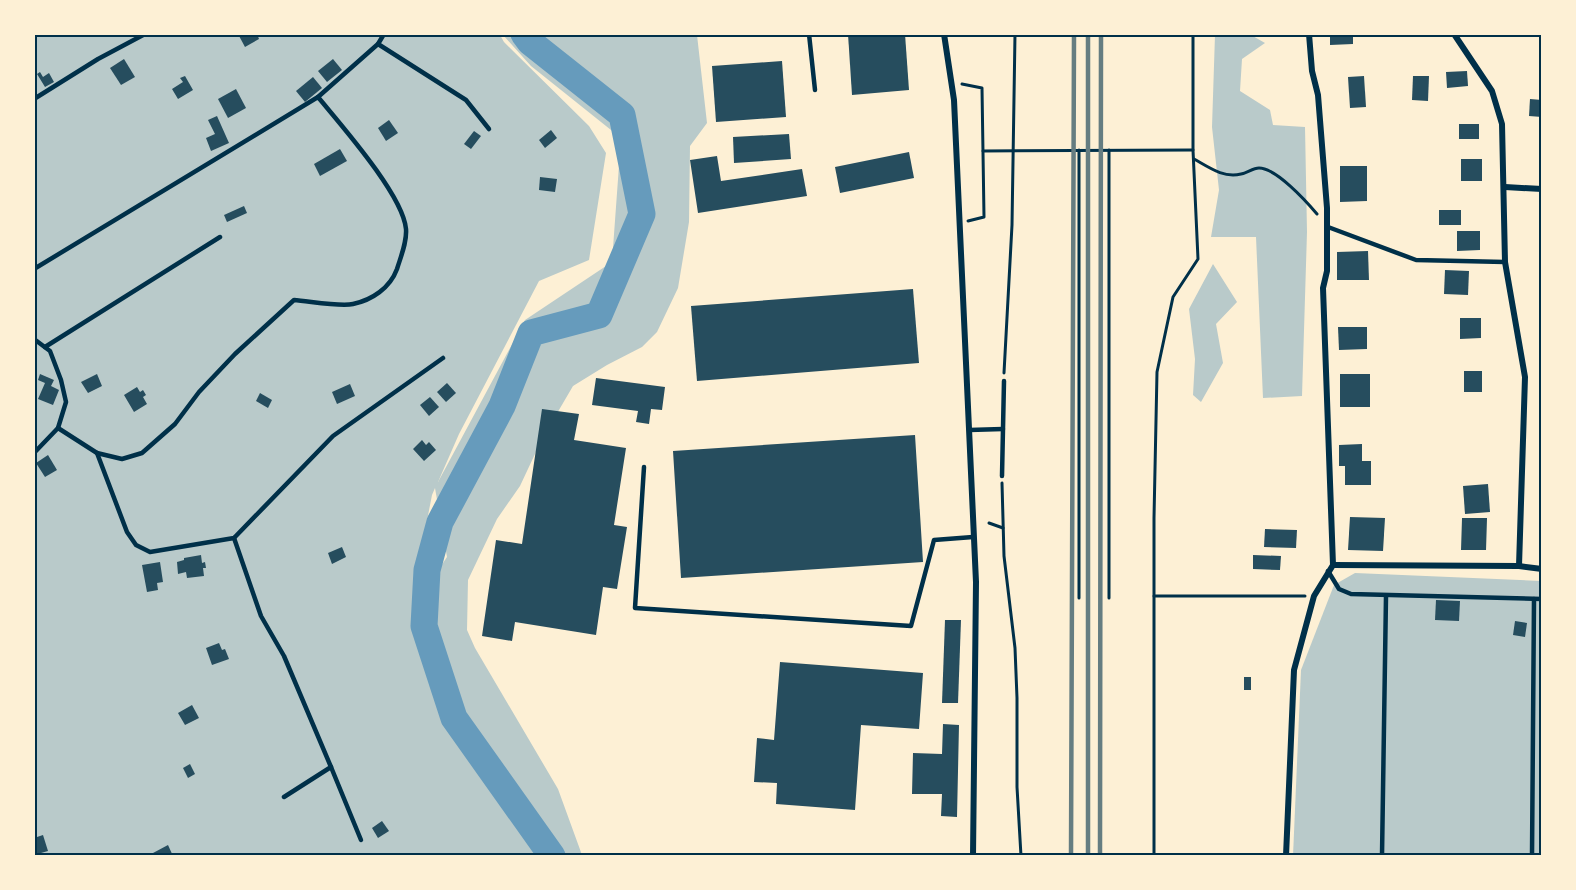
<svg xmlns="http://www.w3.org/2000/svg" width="1576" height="890" viewBox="0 0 1576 890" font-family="Manrope,sans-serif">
<rect width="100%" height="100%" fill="#fdf0d5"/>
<g fill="#b9caca" fill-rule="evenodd">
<path d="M34 35H500L504 42 589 126 606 153 589 260 539 281 459 434 438 482 525 320 612 262 621 138 531 66 503 35H697L707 123 690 146 689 222 678 288 657 332 642 347 607 365 573 386 542 439 520 486 497 519 468 580 467 630 475 648 558 789 582 855H35ZM435 488 447 557 417 602 416 577 432 495Z"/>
<path d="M1215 35H1251L1265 43 1242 59 1240 91 1270 110 1273 125 1305 127 1307 232 1302 396 1263 398 1256 237H1211L1219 190 1212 127Z"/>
<path d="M1213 264 1237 302 1216 324 1223 363 1201 402 1193 395 1195 359 1189 309Z"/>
<path d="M1355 573 1541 581V855L1293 856 1301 670 1334 585Z"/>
</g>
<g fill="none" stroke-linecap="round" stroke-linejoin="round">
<path stroke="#669bbc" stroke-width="27" d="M524 34 530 42 622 115 642 214 599 315 531 333 502 406 440 522 427 570 424 626 454 718 552 856"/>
</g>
<g fill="#264d5e">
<path d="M238 34H257L259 39 245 47Z"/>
<path d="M848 34H905L909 90 852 95Z"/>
<path d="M1330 34H1353V44L1330 45Z"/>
<path d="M124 59 135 77 121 85 110 68Z"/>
<path d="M333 59 342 70 327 82 318 71Z"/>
<path d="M782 61 786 117 716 122 712 66Z"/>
<path d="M1467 71 1468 86 1447 88 1446 72Z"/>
<path d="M40 72 43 77 49 73 54 82 45 87 37 74Z"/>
<path d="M185 76 193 90 178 99 172 89 183 82 180 78Z"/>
<path d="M1364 76 1366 107 1350 108 1348 77Z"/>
<path d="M1413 76H1429L1428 101 1412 100Z"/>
<path d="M313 77 322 88 305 102 296 91Z"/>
<path d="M236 89 246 108 228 118 218 99Z"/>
<path d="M1530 99 1542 100V117L1529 116Z"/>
<path d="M217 116 229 143 211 151 206 138 215 134 208 120Z"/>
<path d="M389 120 398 133 386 141 378 128Z"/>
<rect x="1459" y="124" width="20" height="15"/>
<path d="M551 130 557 138 545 148 539 140Z"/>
<path d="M474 131 481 136 471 149 464 144Z"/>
<path d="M789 134 791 159 734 163 733 137Z"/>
<path d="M340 149 347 161 320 176 314 164Z"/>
<path d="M909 152 914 178 840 193 835 167Z"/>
<path d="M717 156 721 181 802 169 807 196 698 213 690 160Z"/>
<rect x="1461" y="159" width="21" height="22"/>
<path d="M1340 166H1367V201L1340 202Z"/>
<path d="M540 177 557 179 555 192 539 190Z"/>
<path d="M244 206 247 213 227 222 224 215Z"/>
<rect x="1439" y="210" width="22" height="15"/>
<path d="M1457 231H1480V250L1457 251Z"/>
<path d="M1368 251 1369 280H1337V252Z"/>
<path d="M1445 270 1469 271 1468 295 1444 294Z"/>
<path d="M913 289 919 363 697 381 691 306Z"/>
<path d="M1460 318H1481V338L1460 339Z"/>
<path d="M1338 327H1367V349L1339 350Z"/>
<rect x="1464" y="371" width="18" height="21"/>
<path d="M40 374 54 380 51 386 59 390 53 405 38 399 45 383 38 380Z"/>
<path d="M97 374 102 386 88 393 81 382Z"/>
<rect x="1340" y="374" width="30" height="33"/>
<path d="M596 378 665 387 662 410 651 409 649 424 636 422 638 411 592 405Z"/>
<path d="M447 383 456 393 446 402 437 392Z"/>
<path d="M350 384 355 396 337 404 332 392Z"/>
<path d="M137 387 140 392 143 390 146 395 143 397 147 404 134 412 124 395Z"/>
<path d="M260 393 272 400 268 408 256 401Z"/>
<path d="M430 397 439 407 429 416 420 405Z"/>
<path d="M542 409 579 414 574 440 626 448 614 525 627 527 617 589 603 587 596 635 515 622 512 641 482 636 496 540 522 544Z"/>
<path d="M915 435 923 562 681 578 673 451Z"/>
<path d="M422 440 426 445 429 442 436 450 424 461 413 449Z"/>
<path d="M1362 444V461H1371V485H1345V466H1339V445Z"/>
<path d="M48 455 57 470 45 477 36 463Z"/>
<path d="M1488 484 1490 512 1465 514 1463 486Z"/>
<path d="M1350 517 1385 518 1383 551 1348 550Z"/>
<path d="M1462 518H1487L1486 550H1461Z"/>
<path d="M1265 529 1297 530 1296 548 1264 547Z"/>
<path d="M342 547 346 557 332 564 328 553Z"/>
<path d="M201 555 202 563 205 562 206 568H203L204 576 187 578 186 572 178 574 177 562 184 560V558Z"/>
<path d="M1253 555 1281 556 1280 570 1253 569Z"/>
<path d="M160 562 163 582 157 583 158 590 147 592 142 565Z"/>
<path d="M1436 600 1460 601 1459 621 1435 620Z"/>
<path d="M945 620H961L958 703H942Z"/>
<path d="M1515 621 1527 623 1525 637 1513 635Z"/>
<path d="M219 643 222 650 225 649 229 659 212 665 206 648Z"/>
<path d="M780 662 923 673 919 729 861 725 855 810 776 804 777 783 754 782 757 738 774 740Z"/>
<rect x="1244" y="677" width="7" height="13"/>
<path d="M192 705 199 718 185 725 178 713Z"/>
<path d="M943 724 959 725 957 817 941 816 942 794H912L913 753 942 754Z"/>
<path d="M190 764 195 774 188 778 183 768Z"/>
<path d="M382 821 389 831 378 838 372 828Z"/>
<path d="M43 835 48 851 34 855V838Z"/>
<path d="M168 845 173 856H154L153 853Z"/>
</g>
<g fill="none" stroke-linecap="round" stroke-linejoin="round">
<g stroke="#003049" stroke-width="3">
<path d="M962 84 982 88 984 217 968 221"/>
<path d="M1079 150V598"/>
<path d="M983 151 1193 150"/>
<path d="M1194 159C1210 168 1223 178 1241 174 1247 173 1253 168 1259 168 1276 168 1306 201 1317 214"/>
<path d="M1004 373 1012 225 1015 34"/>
<path d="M1002 483 1004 556 1015 648 1017 698V787L1021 856"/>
<path d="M989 523 1003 528"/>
<path d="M1154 596H1305"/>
<path d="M1109 598V150"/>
<path d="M1154 856V518L1157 372 1173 297 1198 259 1193 150V34"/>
</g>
<g stroke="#003049" stroke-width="4.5">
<path d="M809 34 815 90"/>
<path d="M378 44 466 100 489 129"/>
<path d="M318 97 378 44 384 34"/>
<path d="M34 99 98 59 145 34"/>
<path d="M1328 227 1416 260 1505 262"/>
<path d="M34 269 318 97C341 125 403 195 406 229 407 242 401 256 397 269 390 288 372 300 353 304 340 307 309 301 294 300L235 354 199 392 175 424 142 453 122 459 97 453"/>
<path d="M34 339 50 351 61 380 66 402 58 428"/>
<path d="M45 347 220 237"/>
<path d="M969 430 1003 429"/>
<path d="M34 453 58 428 97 453 127 532 136 545 150 552 234 538 333 436 443 358"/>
<path d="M644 467 635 608 911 626 934 540 973 537"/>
<path d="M1002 476 1004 381"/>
<path d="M234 538 261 616 284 656 331 767 284 797"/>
<path d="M1328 571 1339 589 1351 594 1542 599"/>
<path d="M331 767 361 840"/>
<path d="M1382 856 1386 596"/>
<path d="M1532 856 1534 599"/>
</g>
<g stroke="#003049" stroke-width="6">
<path d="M944 34 954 100 976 582 973 856"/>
<path d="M1454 34 1492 91 1502 124 1505 262 1525 377 1519 566"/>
<path d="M1505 187 1542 189"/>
<path d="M1333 565 1519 566 1542 569"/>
<path d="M1286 856 1294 670 1314 596 1333 565 1323 288 1327 271V208L1318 95 1312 71 1309 34"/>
</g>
<g stroke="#657d81" stroke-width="4.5">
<path d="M1071 856 1074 34"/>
<path d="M1088 856V34"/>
<path d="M1100 856 1101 34"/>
</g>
</g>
<rect width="1576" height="890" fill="none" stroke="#fdf0d5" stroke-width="72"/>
<rect x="36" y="36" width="1504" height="818" fill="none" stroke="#003049" stroke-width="2"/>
</svg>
